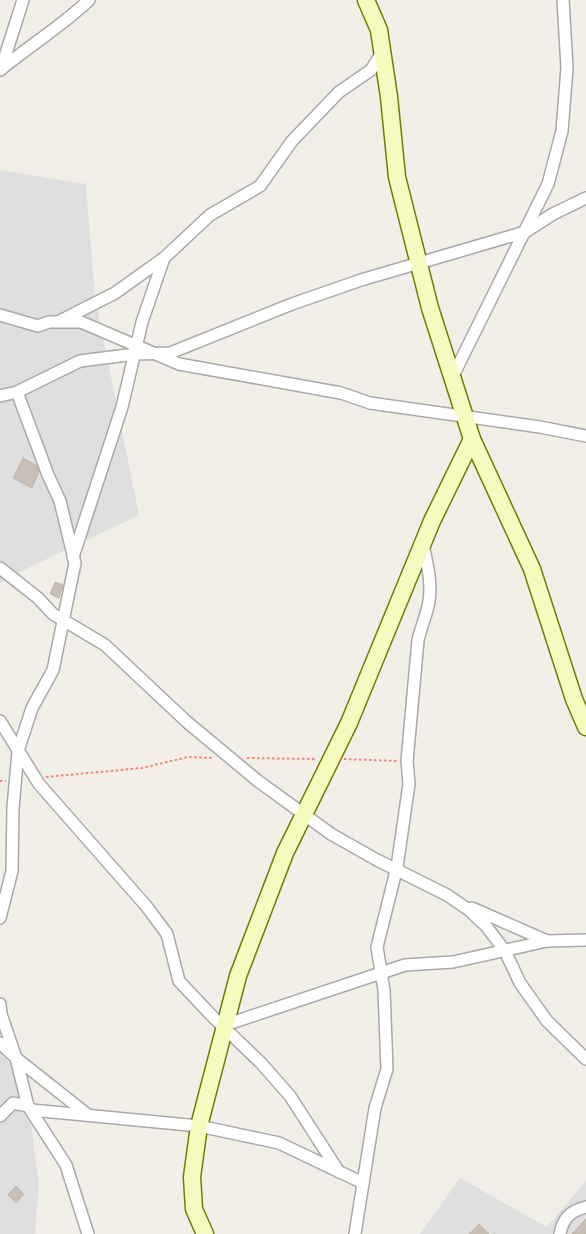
<svg xmlns="http://www.w3.org/2000/svg" width="586" height="1234" viewBox="0 0 586 1234" font-family="Roboto,sans-serif">
<rect width="100%" height="100%" fill="#f2efe9"/>
<g fill="#e0dfdf">
<path d="M0 170 86 184 95 297 139 515 3 580 0 585Z"/>
<path d="M0 1050 26 1086 39 1185 35 1234H0Z"/>
<path d="M460 1178 547 1227 586 1181V1234H420Z"/>
</g>
<g fill="#c7bfb8" stroke="#c4b6ab">
<path d="M23 458 36 465 39 472 32 488 13 478Z"/>
<path d="M55 582 63 585 59 598 50 594Z"/>
<path d="M16 1186 24 1194 16 1203 8 1195Z"/>
<path d="M586 1219V1234H572Z"/>
<path d="M479 1224 489 1234H469Z"/>
</g>
<g fill="none" stroke-linecap="round" stroke-linejoin="round">
<g stroke="#a9a9a9" stroke-width="14">
<g id="street">
<path d="M1 69 23 0"/>
<path d="M0 70C29 46 62 26 89 0"/>
<path d="M0 315 38 326 49 322H81L179 364 341 393 370 403 540 427 586 436"/>
<path d="M60 321 115 293 164 258 210 215 260 186 292 141 339 92 371 70 383 51"/>
<path d="M452 378 548 184 562 131 567 68 563 0"/>
<path d="M0 396 17 392"/>
<path d="M73 557 122 407 142 322 164 258"/>
<path d="M0 568 38 598 53 614 105 645 187 722 258 781 331 834 377 860 447 895 469 910 486 926 505 951 520 983 547 1021 586 1059"/>
<path d="M0 721 39 784 147 907 167 934 179 981 213 1017 261 1063 290 1096 339 1172"/>
<path d="M472 908 547 941"/>
<path d="M0 918 12 871 13 808 18 751 32 708 53 670 75 563 60 501 48 475 17 392 80 361 135 354 170 353 292 304 361 280 525 232 553 214 586 198"/>
<path d="M0 1004 1 1014 16 1058 88 1115"/>
<path d="M225 1025 405 965 453 962 547 941 586 940"/>
<path d="M0 1043 16 1058 28 1106 66 1165 88 1234"/>
<path d="M32 1110 199 1126 279 1143 363 1183"/>
<path d="M0 1116 13 1103 28 1106"/>
<path d="M355 1234 375 1108 387 1069 384 990 377 947 397 867 409 784 407 761 418 640C421 627 428 611 429 601 432 582 427 563 423 545"/>
<path d="M560 1234C563 1218 570 1211 586 1207"/>
</g>
</g>
<g stroke="#707d05" stroke-width="19">
<g id="secondary">
<path d="M366 0 379 30 389 97 397 177 430 308 472 439 532 569 574 699 586 727"/>
<path d="M205 1234 194 1209 192 1177 199 1126 238 976 285 853 349 723 432 521 472 439"/>
</g>
</g>
<g stroke="#fa8072" stroke-width="2" stroke-dasharray="2.5 2.5" stroke-linecap="butt">
<path d="M247 758 317 759"/>
<path d="M344 759 397 761"/>
<path d="M46 777 142 768 188 757 214 758"/>
<path d="M0 781H6"/>
</g>
<use href="#street" stroke="#fff" stroke-width="11"/>
<use href="#secondary" stroke="#f7fabf" stroke-width="16"/>
</g>
</svg>
